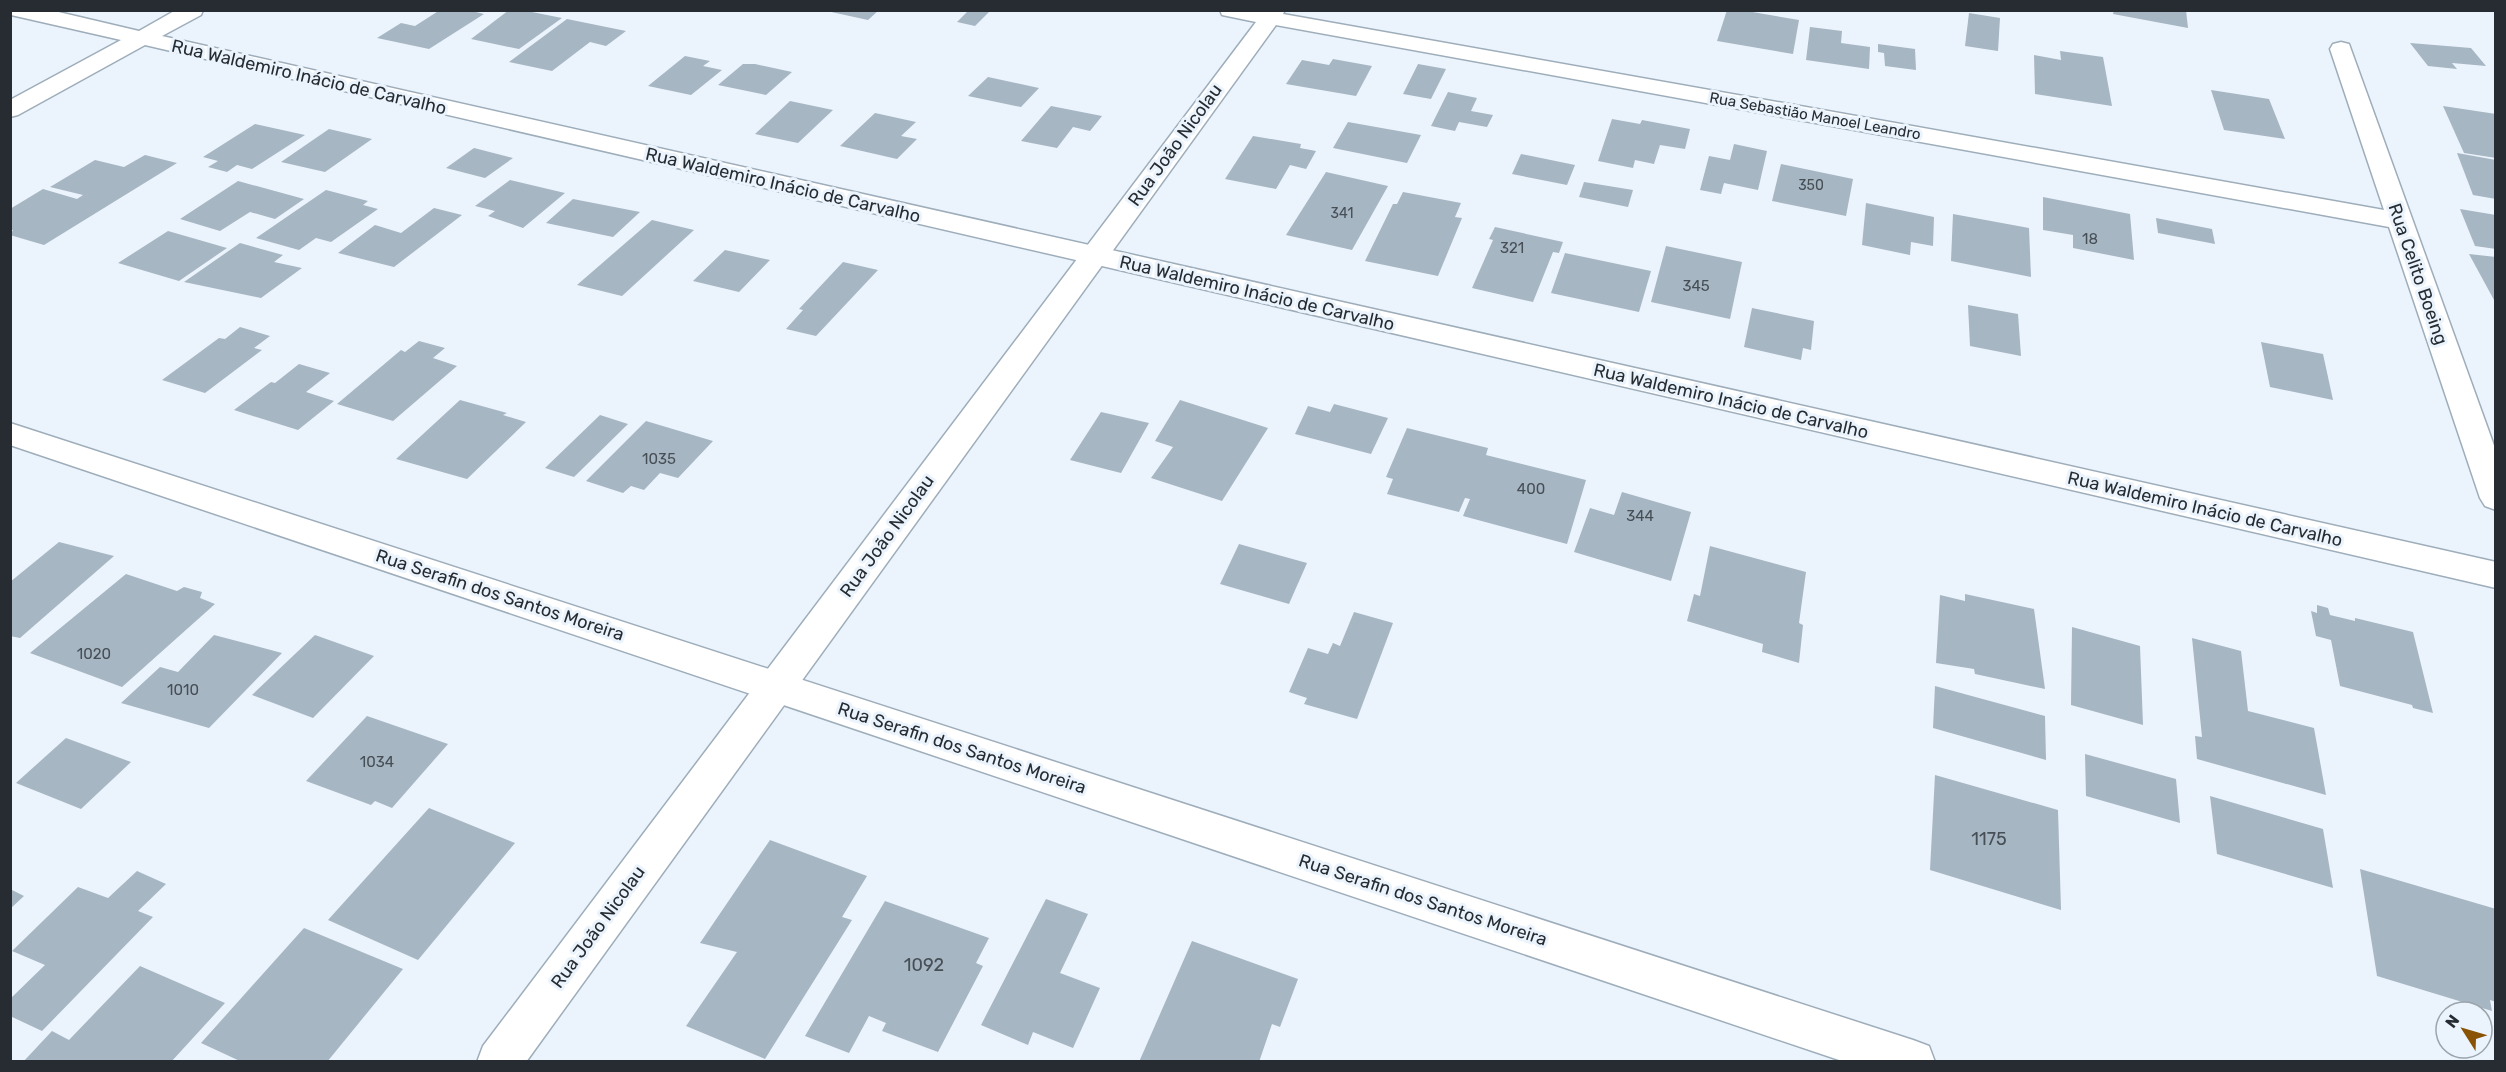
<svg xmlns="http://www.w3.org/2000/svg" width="2506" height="1072" viewBox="0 0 2506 1072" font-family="Rubik,sans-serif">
<rect width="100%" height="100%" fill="#ebf4fd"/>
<g fill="#a7b6c3">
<path d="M440 10H468L484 14 429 49 377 38 401 23 415 26Z"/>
<path d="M509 10H522L562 18 519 49 471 39Z"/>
<path d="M822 10H879L868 20Z"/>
<path d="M969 10H991L975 26 957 22Z"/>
<path d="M1727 10H1741L1799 20 1793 54 1717 41Z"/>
<path d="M2114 10H2186L2188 28 2113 14Z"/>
<path d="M1969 13 2000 18 1998 51 1965 46Z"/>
<path d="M567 19 626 31 606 46 590 42 552 71 509 62Z"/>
<path d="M1810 27 1842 31 1841 43 1870 47 1869 69 1806 60Z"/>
<path d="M2410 43 2471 48 2486 66 2452 63 2457 69 2428 66Z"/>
<path d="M1878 44 1915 49 1916 70 1885 66 1884 53 1878 52Z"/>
<path d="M2060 51 2103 57 2112 106 2035 94 2034 55 2061 60Z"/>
<path d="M685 56 710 61 703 66 722 70 691 95 648 86Z"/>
<path d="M1333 59 1372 66 1356 96 1286 84 1302 60 1329 65Z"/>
<path d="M743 64H755L792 72 766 95 718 85Z"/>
<path d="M1418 64 1446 69 1431 99 1403 94Z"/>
<path d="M988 77 1039 88 1021 107 968 96Z"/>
<path d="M2211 90 2269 99 2285 139 2224 130Z"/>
<path d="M1448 92 1477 98 1471 111 1493 115 1487 127 1459 122 1455 131 1431 126Z"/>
<path d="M790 101 833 110 798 143 755 134Z"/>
<path d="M1051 106 1102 116 1090 131 1073 127 1057 148 1021 141Z"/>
<path d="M2443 106 2496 114V158L2464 153Z"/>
<path d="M875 113 916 122 901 136 917 139 897 159 840 146Z"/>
<path d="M1612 119 1640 124 1642 120 1690 129 1685 149 1660 145 1654 164 1635 160 1633 168 1598 161Z"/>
<path d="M1348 122 1421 135 1407 163 1333 148Z"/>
<path d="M255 124 305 135 252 169 237 165 227 172 208 167 218 161 203 157Z"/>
<path d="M329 129 372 139 325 172 281 162Z"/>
<path d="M1253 136 1301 144 1300 148 1316 151 1306 169 1290 165 1276 189 1225 179Z"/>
<path d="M1734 144 1767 151 1758 190 1724 183 1721 194 1700 190 1709 156 1730 160Z"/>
<path d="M474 148 513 158 485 178 446 168Z"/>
<path d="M2457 153 2496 160V199L2473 195Z"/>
<path d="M1521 154 1575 165 1567 185 1512 174Z"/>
<path d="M145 155 177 163 44 245 10 235 13 230 10 229V209L43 189 77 199 83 195 50 187 95 160 124 167Z"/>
<path d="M1781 164 1853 179 1846 216 1772 201Z"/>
<path d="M1326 172 1388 186 1352 250 1286 235Z"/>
<path d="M510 180 565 193 523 228 488 216 495 211 475 206Z"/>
<path d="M238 181 304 199 275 219 250 212 220 231 180 219Z"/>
<path d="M1584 182 1633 190 1628 207 1579 197Z"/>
<path d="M326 190 368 201 363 205 378 209 331 242 316 238 299 250 256 238Z"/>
<path d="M1403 192 1461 203 1455 217 1462 218 1438 276 1365 261 1393 204H1397Z"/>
<path d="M2043 197 2130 214 2134 260 2073 248V235L2043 230Z"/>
<path d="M573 199 640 212 613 237 546 223Z"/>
<path d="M1866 203 1934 217 1933 246 1911 242 1910 255 1862 245Z"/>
<path d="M434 208 462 215 394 267 338 253 375 225 401 233Z"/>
<path d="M2460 209 2496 215V249L2475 246Z"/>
<path d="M1953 214 2029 228 2031 277 1951 261Z"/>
<path d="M2156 218 2212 229 2215 244 2158 233Z"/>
<path d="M652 220 694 230 622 296 577 285Z"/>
<path d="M1495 227 1563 242 1559 253 1553 252 1533 302 1472 288 1493 240 1489 239Z"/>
<path d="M168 231 227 248 179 281 118 263Z"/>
<path d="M240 243 283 255 274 262 302 268 261 298 184 282Z"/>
<path d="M1666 246 1742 262 1730 319 1651 302Z"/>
<path d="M725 250 770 260 739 292 693 281Z"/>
<path d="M1565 253 1651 271 1639 312 1551 293Z"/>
<path d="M2469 254 2496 257V300H2494Z"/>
<path d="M843 262 878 270 816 336 786 329 803 310 799 309Z"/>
<path d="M1968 305 2018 314 2021 356 1970 346Z"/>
<path d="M1752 308 1814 321 1811 350 1803 348 1801 360 1744 347Z"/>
<path d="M240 327 270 336 254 348 262 350 205 393 162 380 219 338 225 339Z"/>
<path d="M419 341 445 348 433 358 457 366 393 421 337 404 401 350 405 352Z"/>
<path d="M2261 342 2323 354 2333 400 2270 387Z"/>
<path d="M299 364 330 373 306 392 334 401 298 430 234 410 271 382 275 383Z"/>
<path d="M460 400 507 413 503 415 526 422 467 479 396 459Z"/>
<path d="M1180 400 1268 428 1222 501 1151 478 1173 447 1155 441Z"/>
<path d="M1334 404 1388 418 1371 454 1295 434 1308 406 1330 412Z"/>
<path d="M1101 412 1149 423 1121 473 1070 460Z"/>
<path d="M600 415 628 424 574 477 545 468Z"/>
<path d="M646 421 713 441 678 478 660 473 644 490 631 486 623 493 586 481Z"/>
<path d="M1407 428 1488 448 1486 455 1586 480 1567 544 1463 516 1470 499 1465 498 1459 512 1387 494 1393 479 1386 477Z"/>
<path d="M1622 492 1691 512 1671 581 1574 552 1590 508 1614 515Z"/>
<path d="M59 542 114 556 20 638 10 636V582Z"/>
<path d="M1239 544 1307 563 1289 604 1220 584Z"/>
<path d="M1710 546 1806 572 1799 623 1803 625 1799 663 1762 652 1763 644 1687 621 1694 594 1700 596Z"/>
<path d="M126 574 177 591 184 587 202 592 200 598 215 604 122 687 30 653Z"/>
<path d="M1965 594 2034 609 2045 689 1975 674 1974 669 1936 663 1940 595 1965 601Z"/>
<path d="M2317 605 2328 608 2330 615 2355 621V618L2413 632 2433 713 2413 708 2412 705 2340 686 2331 640 2316 636 2311 611 2317 613Z"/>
<path d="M1354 612 1393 623 1357 719 1304 704 1307 698 1289 692 1308 648 1328 654 1333 643 1340 646Z"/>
<path d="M2072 627 2140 646 2143 725 2071 705Z"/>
<path d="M214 635 282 653 209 728 121 703 160 667 178 672Z"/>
<path d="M315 635 374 656 313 718 252 695Z"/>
<path d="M2192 638 2241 651 2248 711 2314 728 2326 795 2197 759 2195 736 2202 737Z"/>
<path d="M1935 686 2045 716 2046 760 1933 728Z"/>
<path d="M367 716 448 744 392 808 375 801 371 805 306 781Z"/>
<path d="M66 738 131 762 81 809 16 783Z"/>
<path d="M2085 754 2176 779 2180 823 2086 796Z"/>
<path d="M1935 775 2058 810 2061 910 1930 870Z"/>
<path d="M2210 796 2323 829 2333 888 2217 854Z"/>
<path d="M429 808 515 843 418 960 328 920Z"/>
<path d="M770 840 867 876 842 917 852 920 765 1059 686 1026 737 952 700 943Z"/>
<path d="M2360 869 2496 909V1002L2490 1000 2492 1011 2377 976Z"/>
<path d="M137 871 166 884 138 911 153 917 42 1031 10 1016V999L45 965 12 951 78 887 108 898Z"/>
<path d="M10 889 24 896 10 909Z"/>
<path d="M1046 899 1088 914 1060 973 1100 988 1073 1048 1033 1032 1028 1045 981 1025Z"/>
<path d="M885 901 989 938 976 963 983 966 938 1052 882 1031 886 1023 869 1016 849 1053 805 1036Z"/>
<path d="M304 928 403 969 327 1062H242L201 1043Z"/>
<path d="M1192 941 1298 979 1280 1027 1272 1024 1259 1062H1139Z"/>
<path d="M140 966 225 1003 171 1062H23L52 1031 69 1040Z"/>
</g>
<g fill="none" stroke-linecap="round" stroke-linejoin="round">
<g stroke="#9eadba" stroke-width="3">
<g id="minor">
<path d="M10 10H50L139 31 176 10H203L201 15 162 36 2496 562V588L145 45 18 115 10 117V100L121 40 11 15Z"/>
<path d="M1264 10H1285L1283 14 2384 210 2330 49 2333 44 2341 42 2349 44 2496 451V510L2485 506 2480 498 2389 227 1270 24 1262 23 1259 18Z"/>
<path d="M10 423 1913 1040 1929 1046 1935 1062H1845L10 445Z"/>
</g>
</g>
<g stroke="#9eadba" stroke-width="3">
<path id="tertiary" d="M1220 10H1265L1278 13 1281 18 526 1062H477L483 1046 1256 22 1222 15Z"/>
</g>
<use href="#minor" fill="#fff" fill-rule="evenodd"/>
<use href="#tertiary" fill="#fff" fill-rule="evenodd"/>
</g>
<g text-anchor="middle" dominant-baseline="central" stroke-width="6" stroke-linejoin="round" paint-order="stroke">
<g font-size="14" fill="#464e56">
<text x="1811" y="185">350</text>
<text x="1342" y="213">341</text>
</g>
<g font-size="15" fill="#262c31" stroke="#ebf4fd">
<text transform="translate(1815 116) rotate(10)">Rua Sebastião Manoel Leandro</text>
</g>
<g font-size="15" fill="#464e56">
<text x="2090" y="239">18</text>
<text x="1512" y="248">321</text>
<text x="1696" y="286">345</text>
<text x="659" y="459">1035</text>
<text x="1531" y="489">400</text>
<text x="1640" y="516">344</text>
<text x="94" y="654">1020</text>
<text x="183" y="690">1010</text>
<text x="377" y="762">1034</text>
</g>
<g font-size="18" fill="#262c31" stroke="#ebf4fd">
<text transform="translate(309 77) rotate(13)">Rua Waldemiro Inácio de Carvalho</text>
<text transform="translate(1175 145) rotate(-54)">Rua João Nicolau</text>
<text transform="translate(783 185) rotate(13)">Rua Waldemiro Inácio de Carvalho</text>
<text transform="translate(2418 274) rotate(71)">Rua Celito Boeing</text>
<text transform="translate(1257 293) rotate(13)">Rua Waldemiro Inácio de Carvalho</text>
<text transform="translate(1731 401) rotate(13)">Rua Waldemiro Inácio de Carvalho</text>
<text transform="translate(2205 509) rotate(13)">Rua Waldemiro Inácio de Carvalho</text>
<text transform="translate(887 536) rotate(-54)">Rua João Nicolau</text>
<text transform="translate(500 595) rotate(18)">Rua Serafin dos Santos Moreira</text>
<text transform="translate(962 748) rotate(18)">Rua Serafin dos Santos Moreira</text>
<text transform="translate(1423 900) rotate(18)">Rua Serafin dos Santos Moreira</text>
<text transform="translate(598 927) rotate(-54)">Rua João Nicolau</text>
</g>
<g font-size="18" fill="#464e56">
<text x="1989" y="839">1175</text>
<text x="924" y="965">1092</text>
</g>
</g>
<rect width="2506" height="1072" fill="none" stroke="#262c31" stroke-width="24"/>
<g transform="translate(2464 1030) rotate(307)"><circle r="28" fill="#ebf4fd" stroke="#9ca4ab" stroke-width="1.5"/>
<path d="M0-4.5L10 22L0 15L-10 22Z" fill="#895204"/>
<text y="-9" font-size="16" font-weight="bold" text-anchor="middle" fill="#262c31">N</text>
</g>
</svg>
